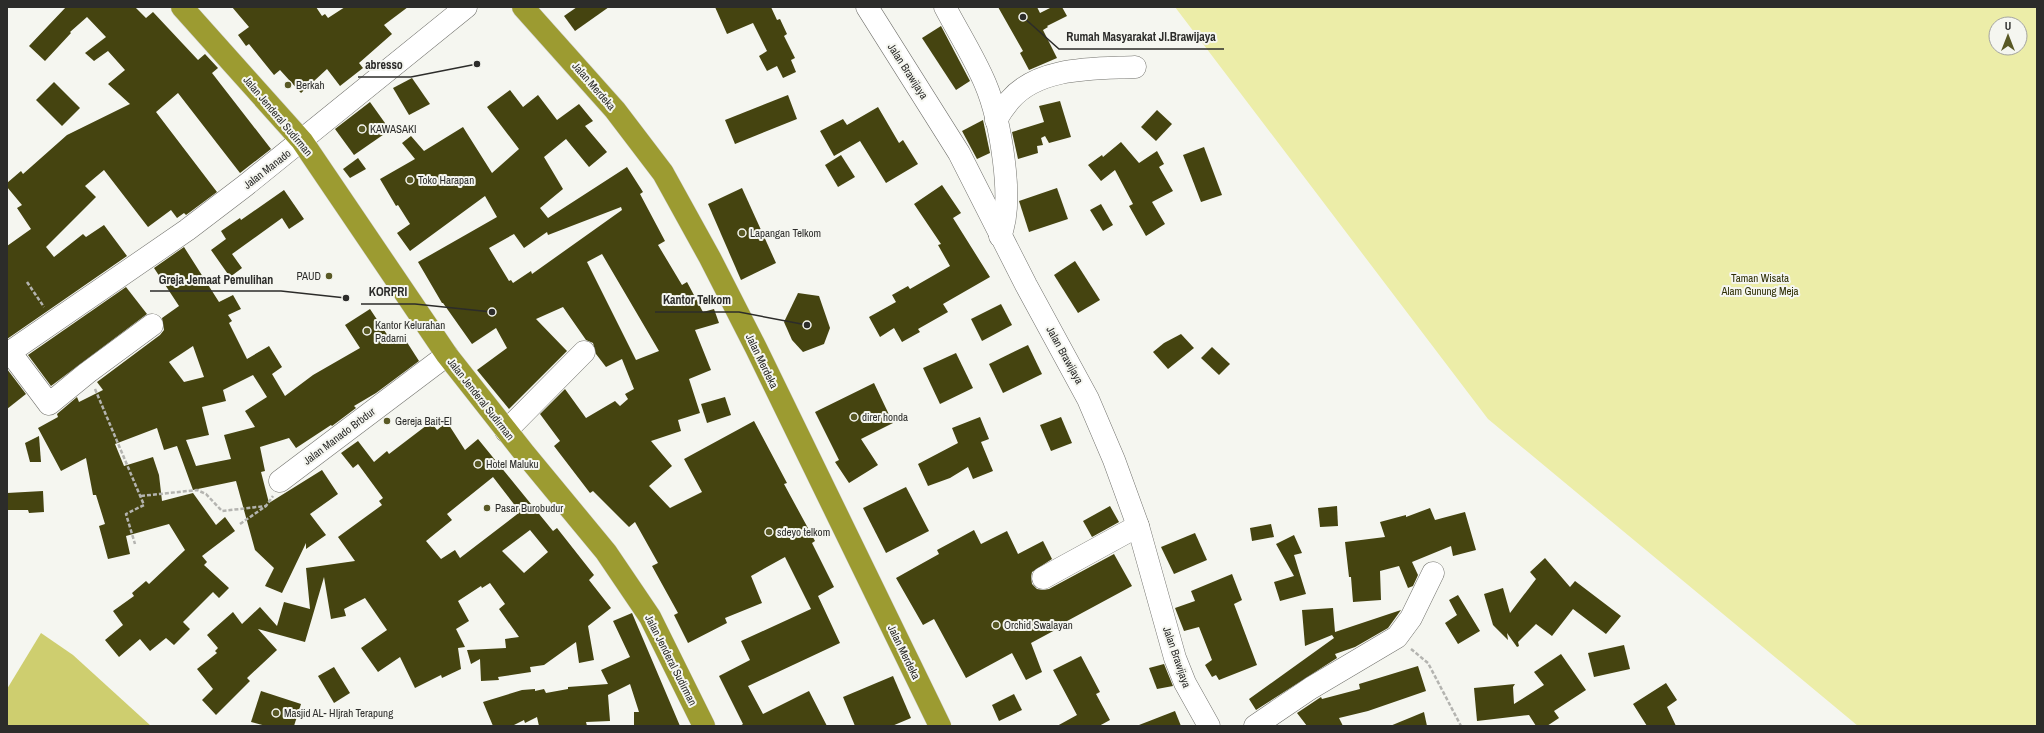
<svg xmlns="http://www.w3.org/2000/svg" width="2044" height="733" viewBox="0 0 2044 733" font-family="'Archivo Narrow',sans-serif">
<rect width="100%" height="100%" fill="#f5f6f0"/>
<path fill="#eceda8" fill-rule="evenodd" d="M1175 7H2037V726H1858L1488 419ZM1996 24H2020V48H1996Z"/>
<path fill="#cece6f" d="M41 633 73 655 151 726H7V689Z"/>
<g fill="#454410" fill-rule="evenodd">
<path d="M66 7H135L146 18 153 12 198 60 205 54 218 68 212 73 271 149 240 173 178 93 156 112 217 192 186 215 184 213 177 218 171 210 148 227 104 170 85 186 96 197 46 247 54 257 83 234 86 237 104 225 127 256 7 339V246L31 229 17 208 22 205 7 187V183L21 171 23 174 67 135 130 104 108 84 125 70 108 51 94 61 85 53 106 37 87 17 70 32 71 33 45 61 29 46Z"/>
<path d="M232 7H316L322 16 325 14 328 18 345 7H408L384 25 392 34 359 63 363 68 340 86 327 69 301 93 280 70 274 75 249 44 246 46 238 35 249 27Z"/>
<path d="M577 7H609L575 31 564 16Z"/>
<path d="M715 7H771L777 20 780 19 787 34 784 36 795 58 791 60 796 72 783 78 777 66 767 71 759 56 767 51 753 23 727 34Z"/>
<path d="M998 7H1037L1040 13 1052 7H1062L1067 16 1047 26 1048 27 1043 30 1057 58 1029 70 1020 53 1023 51Z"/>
<path d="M941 26 970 81 956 90 922 38Z"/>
<path d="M412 78 430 104 409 115 393 88Z"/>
<path d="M54 82 80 108 62 126 36 100Z"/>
<path d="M510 90 523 107 538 95 557 120 579 104 593 121 585 126 607 152 589 167 566 139 544 157 563 189 540 208 548 218 627 167 643 192 640 194 665 241 658 245 682 285 687 282 703 312 714 309 719 323 695 330 711 370 689 379 700 413 678 420 681 431 651 441 672 466 649 486 670 508 702 492 684 459 754 421 787 483 784 484 815 541 812 543 834 587 818 596 840 643 748 686 763 714 809 691 827 726H740L743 724 719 676 750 660 741 641 811 609 785 557 751 576 762 603 725 618 727 623 688 643 674 615 678 613 652 566 658 563 635 522 629 527 593 491 590 493 554 446 560 441 540 414 565 389 586 418 615 401 620 406 628 399 625 394 634 389 622 359 606 367 596 354 593 343 586 340 563 307 536 319 567 351 509 409 477 370 507 348 496 328 472 344 443 303H442L418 262 497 217 485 196 410 251 397 233 410 224 398 205 396 206 380 179 415 159 402 143 411 136 424 151 463 127 492 173 519 149 487 107ZM621 207 622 210 532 274 531 271 513 283 511 280 509 281 489 248 514 234 524 248 547 232 548 235ZM602 254 659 351 636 360 587 262Z"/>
<path d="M788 95 797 119 735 144 725 120Z"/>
<path d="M1060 101 1071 137 1049 143 1045 136 1041 138 1043 145 1037 146 1038 153 1018 159 1012 132 1044 122 1039 106Z"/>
<path d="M370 102 390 130 354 155 335 129Z"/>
<path d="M878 107 899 143 903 140 918 164 886 183 860 141 834 156 820 131 843 119 847 125Z"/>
<path d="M1157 110 1172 124 1156 141 1141 127Z"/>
<path d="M983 120 990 153 977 159 962 131Z"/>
<path d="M1121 142 1139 163 1157 151 1164 164 1159 167 1173 191 1152 202 1165 224 1146 236 1129 206 1133 204 1115 170 1101 181 1088 165 1102 155 1103 157Z"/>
<path d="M1204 147 1222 195 1201 202 1183 155Z"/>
<path d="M841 155 855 177 838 187 825 165Z"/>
<path d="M358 158 366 169 350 178 343 169Z"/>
<path d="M942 185 961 213 953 218 990 277 943 304 948 312 918 329 920 332 902 342 894 328 880 337 869 317 896 302 892 295 908 286 910 289 950 266 938 245 941 244 914 204Z"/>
<path d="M742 188 776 263 741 280 708 204Z"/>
<path d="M1057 188 1068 219 1029 232 1019 201Z"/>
<path d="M284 190 304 219 289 229 282 218 232 254 242 268 230 277 211 250 226 239 221 231 240 218 241 220Z"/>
<path d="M1101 204 1113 225 1103 231 1090 210Z"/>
<path d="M184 247 219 302 233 295 241 309 228 315 232 321 229 323 247 359 269 346 282 367 272 374 285 396 313 375 360 348 345 325 370 309 392 342 403 336 419 361 376 393 354 406 356 408 332 426 331 425 296 448 289 438 260 447 265 471 261 472 269 503 322 470 338 494 310 514 326 535 306 549V543L282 593 265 586 274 568 255 550 236 481 193 490 177 446 164 450 157 428 115 444 124 466 153 457 159 475 162 501 193 493 216 525 225 517 235 531 202 556 207 562 204 565 229 588 219 598 213 592 183 622 190 629 174 645 166 638 150 651 140 639 119 657 105 640 123 625 113 611 134 596 132 593 146 581 149 584 185 550 169 524 126 536 130 554 108 559 99 526 105 524 96 495H93L86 458 61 471 38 428 58 417 57 414 77 397 79 402 103 390 97 382 160 335 164 330 162 318 179 306 154 268ZM193 346 204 377 184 382 169 362ZM253 375 267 397 245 411 255 427 224 435 231 459 196 466 186 440 209 435 202 407 226 401 223 390Z"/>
<path d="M1075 261 1100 300 1078 313 1054 275Z"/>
<path d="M126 287 147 314 51 386 28 355Z"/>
<path d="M798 293 819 296 830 328 824 344 803 352 792 340 784 322Z"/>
<path d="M1001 304 1012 325 982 341 971 319Z"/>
<path d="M1181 334 1194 348 1168 369 1153 352 1164 343Z"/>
<path d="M1028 345 1042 374 1003 393 989 364Z"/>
<path d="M1212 347 1230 364 1219 375 1201 358Z"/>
<path d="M956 353 973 388 940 404 923 368Z"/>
<path d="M7 369 26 394 7 409Z"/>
<path d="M874 383 893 423 861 439 878 465 849 483 835 462 839 460 815 412Z"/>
<path d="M725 397 731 415 707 423 701 404Z"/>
<path d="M980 417 989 439 981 442 993 471 973 479 968 467 950 478 928 486 918 464 958 443 952 428Z"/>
<path d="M1061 417 1072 443 1051 451 1040 425Z"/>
<path d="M431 422 437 430 447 422 465 450 478 439 553 531 557 528 594 575 589 580 611 608 588 626 594 660 579 663 576 642 544 665 530 667 531 672 498 677 499 680 481 681 480 659 471 664 467 650 506 648 505 639 519 637 499 609 505 604 490 583 482 588 481 586 458 601 469 621 456 629 465 647 458 648 461 669 442 678 441 675 415 688 400 657 378 672 361 648 387 630 365 598 344 609 346 616 331 619 324 577 305 642 258 629 277 650 247 678 250 681 216 715 202 700 213 689 197 669 217 653 215 651 218 648 207 635 233 612 242 624 260 607 277 626 284 602 310 609 306 568 355 561 338 537 382 505 379 501 383 498 358 464 353 468 341 453 358 441 374 462 387 451 389 454ZM493 477 520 512 460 558 455 550 441 559 426 541 452 520 447 514ZM530 530 548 552 524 573 502 551Z"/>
<path d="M39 436 41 462H30L25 443Z"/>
<path d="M906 487 929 531 886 553 863 508Z"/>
<path d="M43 491 44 512 29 513 28 510H7V493Z"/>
<path d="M1110 506 1119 522 1092 537 1083 521Z"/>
<path d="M1337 506 1338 526 1320 527 1318 508Z"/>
<path d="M1430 508 1435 520 1465 512 1476 550 1453 556 1451 546 1412 562 1418 575 1413 586 1408 588 1399 566 1380 571 1381 600 1353 602 1351 577H1349L1345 542 1385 537 1380 522 1406 515V517Z"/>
<path d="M1271 524 1274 537 1252 541 1250 528Z"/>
<path d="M974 530 981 544 1007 531 1018 554 1043 541 1052 559 1032 572 1031 577 1032 584 1037 589 1043 590 1049 589 1114 554 1132 586 1056 627 1057 629 1031 643 1042 672 1026 680 1012 653 966 678 934 619 923 625 896 578 939 554 937 550Z"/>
<path d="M1195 533 1207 560 1174 574 1161 547Z"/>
<path d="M1294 535 1302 553 1294 555 1306 594 1280 601 1274 582 1294 576 1276 544Z"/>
<path d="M1545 558 1570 587 1575 581 1621 616 1606 634 1573 609 1552 636 1536 624 1518 642 1519 646 1517 647 1507 633 1508 640 1493 625 1484 594 1503 588 1510 613 1536 579 1530 572Z"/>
<path d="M1232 574 1242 600 1234 604 1257 665 1219 680 1216 675 1212 677 1205 665 1212 660 1199 627 1184 631 1175 608 1195 601 1191 591Z"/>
<path d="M1458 595 1480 631 1458 644 1445 623 1457 615 1449 600Z"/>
<path d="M1333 608 1335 632 1401 610 1388 628 1355 647 1335 654 1337 658 1256 710 1249 699 1334 638 1332 635 1305 646 1302 610Z"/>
<path d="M632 613 680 726H634V712H639L630 684 608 695 610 721 586 722 587 726H539L537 717 525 723 524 720 512 726H493L483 702 522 690 535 689V691L544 689 546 693 568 689V687L608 684 601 670 630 657 613 621Z"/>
<path d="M1624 645 1630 669 1594 677 1588 653Z"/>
<path d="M1561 654 1586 690 1554 711 1559 718 1547 726H1536L1529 715 1477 721 1474 688 1515 684 1513 687 1514 704 1544 685 1534 672Z"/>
<path d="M1081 656 1100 692 1096 694 1110 720 1099 726H1057L1077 715 1053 670Z"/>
<path d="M1164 664 1173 686 1157 689 1149 668Z"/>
<path d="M1418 666 1426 691 1368 711 1339 718 1343 726H1307L1297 713 1321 697 1322 699 1360 689 1359 684Z"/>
<path d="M334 667 350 693 334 703 318 676Z"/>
<path d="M893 676 911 718 892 726H855L843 697Z"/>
<path d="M1666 683 1677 700 1667 707 1676 726H1647L1633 704Z"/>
<path d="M261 691 301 704 294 726H266L251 722Z"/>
<path d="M1014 694 1022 710 999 721 992 705Z"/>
<path d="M1175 711 1181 726H1139V725Z"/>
<path d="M1424 712 1427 726H1390Z"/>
</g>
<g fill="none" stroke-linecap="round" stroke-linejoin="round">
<g stroke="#72726d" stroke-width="23">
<g id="minor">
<path d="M867 7 959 153 1026 285 1088 399 1114 460 1138 526 1175 658 1185 683 1209 726"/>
<path d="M945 7C958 32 974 57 985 83 1000 118 1015 202 1000 236"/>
<path d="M996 120C1000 113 1005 106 1010 100 1039 66 1095 69 1135 67"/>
<path d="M152 325 87 373 49 404 10 352 187 230 246 185 466 7"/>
<path d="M506 431 584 352"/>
<path d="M280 481 447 355"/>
<path d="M1043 578 1138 526"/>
<path d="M1255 726 1311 688 1397 637 1411 618 1433 573"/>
</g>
</g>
<g stroke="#d1d1d0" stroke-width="23">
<g id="highway">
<path d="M182 7 302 141 447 355 525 454 606 552 650 617 704 726"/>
<path d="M523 7 615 110 663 173 710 258 756 348 940 726"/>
</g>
</g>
<g stroke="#b4b4b0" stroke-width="2.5" stroke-dasharray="4 2" stroke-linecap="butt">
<path d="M27 282 44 307"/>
<path d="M95 389 144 505 126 514 135 544"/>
<path d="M141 496 197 490 206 494 222 511 266 506"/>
<path d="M240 524 266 506 273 496"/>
<path d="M1411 649 1428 663 1461 726"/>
</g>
<use href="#minor" stroke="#fff" stroke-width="22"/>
<use href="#highway" stroke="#9c9b31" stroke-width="22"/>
</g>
<g fill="#595925" stroke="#f5f6f0" stroke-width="1.5">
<circle cx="288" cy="85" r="4"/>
<circle cx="362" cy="129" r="4"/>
<circle cx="410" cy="180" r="4"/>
<circle cx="742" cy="233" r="4"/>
<circle cx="329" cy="276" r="4"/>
<circle cx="367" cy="331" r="4"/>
<circle cx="854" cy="417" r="4"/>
<circle cx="387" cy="421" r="4"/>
<circle cx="478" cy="464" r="4"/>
<circle cx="487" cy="508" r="4"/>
<circle cx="769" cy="532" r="4"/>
<circle cx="996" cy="625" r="4"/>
<circle cx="276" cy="713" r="4"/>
</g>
<g text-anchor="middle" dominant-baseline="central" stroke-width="4" stroke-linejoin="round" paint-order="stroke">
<g font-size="11" fill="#2c2c2a" stroke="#f5f6f0">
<text transform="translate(908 71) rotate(57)">Jalan Brawijaya</text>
<text transform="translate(594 86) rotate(49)">Jalan Merdeka</text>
<text transform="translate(278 116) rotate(50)">Jalan Jenderal Sudirman</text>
<text transform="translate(267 169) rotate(-38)">Jalan Manado</text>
<text transform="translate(1065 355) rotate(61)">Jalan Brawijaya</text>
<text transform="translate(762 361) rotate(64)">Jalan Merdeka</text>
<text transform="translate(481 399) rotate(52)">Jalan Jenderal Sudirman</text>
<text transform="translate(339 436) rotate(-37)">Jalan Manado Brbdur</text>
<text transform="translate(904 652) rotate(64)">Jalan Merdeka</text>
<text transform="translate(1177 657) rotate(71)">Jalan Brawijaya</text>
<text transform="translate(671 660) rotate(63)">Jalan Jenderal Sudirman</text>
</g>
<g font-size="11" fill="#2c2c2a" stroke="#f5f6f0" text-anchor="start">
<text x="296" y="85">Berkah</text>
<text x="370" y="129">KAWASAKI</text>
<text x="418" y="180">Toko Harapan</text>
<text x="750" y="233">Lapangan Telkom</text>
<text x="321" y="276" text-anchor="end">PAUD</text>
<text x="375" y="325">Kantor Kelurahan<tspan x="375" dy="13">Padarni</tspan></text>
<text x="862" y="417">direr honda</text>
<text x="395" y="421">Gereja Bait-El</text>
<text x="486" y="464">Hotel Maluku</text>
<text x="495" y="508">Pasar Burobudur</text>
<text x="777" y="532">sdeyo telkom</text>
<text x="1004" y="625">Orchid Swalayan</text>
<text x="284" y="713">Masjid AL- HIjrah Terapung</text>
</g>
<g font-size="11" fill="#2e2e04" stroke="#f5f6f0">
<text x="1760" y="278">Taman Wisata<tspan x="1760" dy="13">Alam Gunung Meja</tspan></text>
</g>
</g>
<path fill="none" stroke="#2c2c2a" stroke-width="1.5" d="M1023 17L1059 49H1224M477 64L411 77H358M346 298L281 291H150M492 312L415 304H361M807 325L739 312H655"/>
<g fill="#2c2c2a" stroke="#f5f6f0" stroke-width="1.5">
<circle cx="1023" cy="17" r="4"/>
<circle cx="477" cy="64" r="4"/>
<circle cx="346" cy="298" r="4"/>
<circle cx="492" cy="312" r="4"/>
<circle cx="807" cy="325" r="4"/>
</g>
<g font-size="12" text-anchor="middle" font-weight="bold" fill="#2c2c2a" stroke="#f5f6f0" stroke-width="4" stroke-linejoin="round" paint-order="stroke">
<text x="1141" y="41">Rumah Masyarakat Jl.Brawijaya</text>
<text x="384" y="69">abresso</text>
<text x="216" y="284">Greja Jemaat Pemulihan</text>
<text x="388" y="296">KORPRI</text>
<text x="697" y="304">Kantor Telkom</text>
</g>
<rect width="2044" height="733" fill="none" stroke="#2c2c2a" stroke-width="16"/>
<g transform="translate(2008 36)"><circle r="19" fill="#f5f6f0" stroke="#a5a5a1"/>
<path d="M0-3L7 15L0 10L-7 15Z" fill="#595925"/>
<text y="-6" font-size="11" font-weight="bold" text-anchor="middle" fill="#2c2c2a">U</text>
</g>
</svg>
